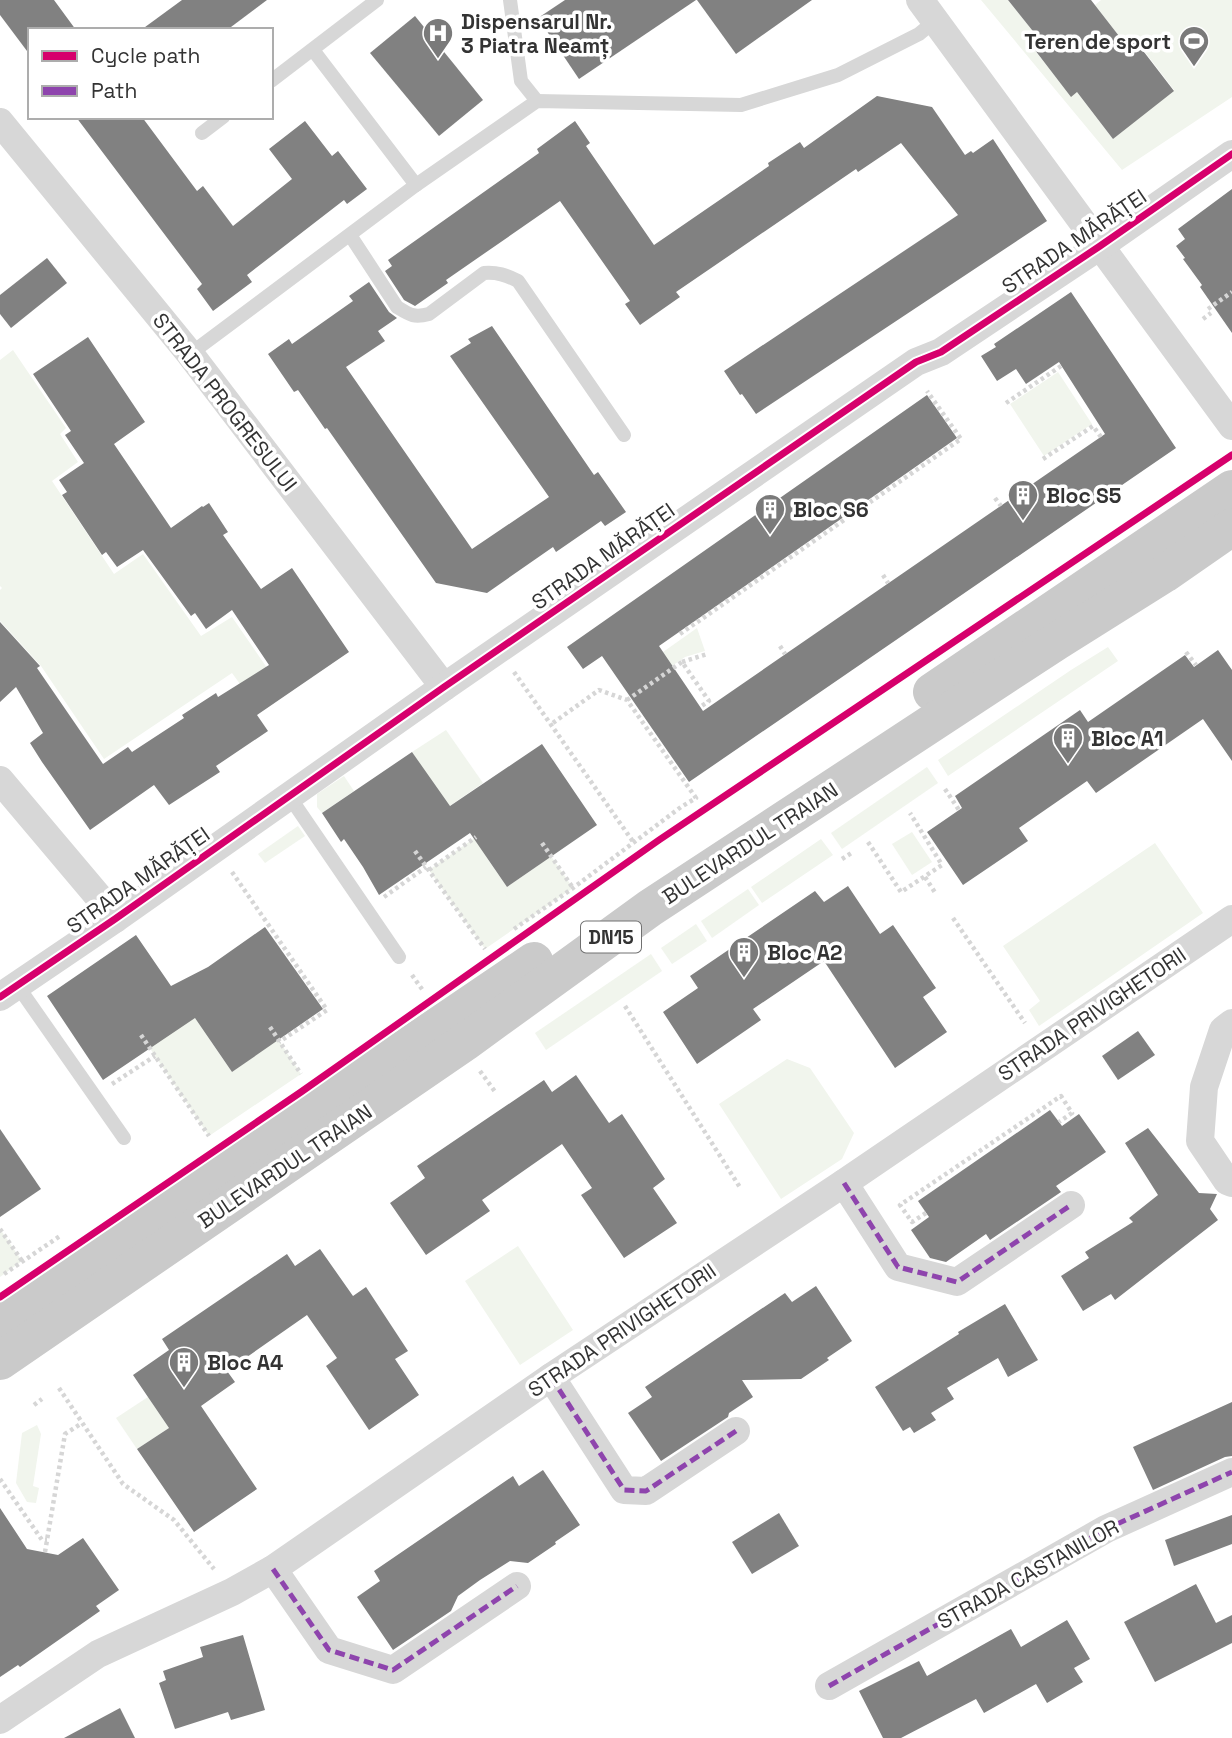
<svg xmlns="http://www.w3.org/2000/svg" width="1232" height="1738" viewBox="0 0 1232 1738" font-family="'Space Grotesk',sans-serif">
<rect width="100%" height="100%" fill="#fff"/>
<g fill="#f1f5ed">
<path d="M981 0H1008L1036 35 1028 42 1071 96 1077 92 1113 139 1174 90 1135 39 1126 45 1095 5 1101 0H1232V97L1122 170Z"/>
<path d="M13 350 66 428 60 434 78 462 52 481 114 574 143 554 201 636 232 617 281 688 256 706 232 673 104 759 41 666 0 621V590L2 588 0 586V360Z"/>
<path d="M1058 372 1092 424 1044 456 1010 404Z"/>
<path d="M697 628 705 651 685 657 631 694 622 681Z"/>
<path d="M1108 647 1118 661 948 776 938 760 1071 670Z"/>
<path d="M446 730 483 783 448 807 412 752Z"/>
<path d="M927 767 938 783 842 849 831 833Z"/>
<path d="M344 776 354 791 322 813 317 807V794Z"/>
<path d="M298 826 305 836 265 863 258 854Z"/>
<path d="M912 832 932 862 912 875 892 844Z"/>
<path d="M476 837 489 861 507 887 539 865 542 843 573 888 485 949 429 870Z"/>
<path d="M821 839 833 855 762 903 751 887Z"/>
<path d="M1155 843 1203 913 1039 1026 1029 1010 1040 1001 1003 946Z"/>
<path d="M748 889 759 905 712 938 701 921Z"/>
<path d="M696 924 707 941 672 964 661 948Z"/>
<path d="M651 954 662 971 546 1050 535 1033Z"/>
<path d="M198 1016 212 1043 232 1072 267 1047 270 1027 301 1074 209 1136 141 1035Z"/>
<path d="M787 1059 810 1068 854 1133 842 1159 781 1199 719 1104Z"/>
<path d="M0 1229 22 1261 0 1277Z"/>
<path d="M518 1246 573 1330 520 1365 465 1281Z"/>
<path d="M148 1397 169 1428 137 1449 116 1418Z"/>
<path d="M37 1425 41 1434 33 1486 39 1488 36 1503 27 1502 16 1483 22 1433Z"/>
</g>
<g fill="#818181">
<path d="M0 0H54L76 30H30V55L0 15Z"/>
<path d="M182 0H267L227 30H141Z"/>
<path d="M565 0H696L579 79 538 18Z"/>
<path d="M697 0H812L736 54Z"/>
<path d="M1008 0H1091L1126 45 1134 39 1174 91 1113 139 1077 92 1071 97 1028 41 1036 35Z"/>
<path d="M415 16 483 100 439 136 370 53Z"/>
<path d="M877 96 932 107 965 155 971 151 973 153 993 139 1047 221 756 414 742 394 740 395 724 371 958 215 901 143 858 172 856 169 676 292 680 297 640 325 625 304 630 301 560 201 446 280 448 283 415 306 404 300 385 271 392 266 388 260 539 153 537 149 575 121 590 143 586 146 654 245 769 166 768 163 800 142 804 148Z"/>
<path d="M76 117H142L197 191 203 186 233 226 292 179 269 149 305 121 332 156 338 151 367 189 347 204 344 200 247 275 252 282 213 311 197 289 202 284Z"/>
<path d="M1232 189V333L1200 287 1202 285 1183 259 1185 258 1176 246 1185 239 1178 229Z"/>
<path d="M47 258 67 283 11 328 0 314V295Z"/>
<path d="M369 282 389 312 397 318 378 331 385 341 346 367 472 549 549 497 450 356 471 343 468 339 492 326 594 475 598 472 626 512 605 526 601 521 556 552 553 547 487 593 436 583 327 428 325 429 298 390 294 392 268 354 289 339 292 344 353 301 349 296Z"/>
<path d="M1071 292 1176 448 689 782 602 656 583 669 567 647 927 395 957 438 659 646 703 711 1105 434 1059 362 1026 384 1016 369 997 381 981 356 996 347 994 344Z"/>
<path d="M88 337 145 422 114 444 171 528 202 506 203 507 209 503 228 532 223 535 261 589 292 568 349 652 257 715 268 731 216 766 220 772 169 805 154 785 90 830 42 762 30 743 43 733 16 687 0 702V622L40 666 37 668 103 764 128 747 132 752 184 718 182 715 216 693 218 697 269 665 232 610 206 629 195 613 191 616 143 550 117 567 106 552 102 555 62 495 67 492 59 480 84 463 65 435 71 431 33 374Z"/>
<path d="M1218 650 1232 670V761L1203 719 1096 793 1087 781 1019 828 1028 841 963 885 927 832 962 808 955 796 1080 710 1088 722 1185 655 1194 667Z"/>
<path d="M542 744 597 825 507 887 470 833 379 895 363 867 344 839 341 842 322 813 412 752 450 806Z"/>
<path d="M848 886 880 934 893 925 936 988 923 997 947 1032 895 1068 824 961 753 1009 761 1020 697 1064 663 1012 698 988 690 976 815 891 824 902Z"/>
<path d="M265 927 323 1009 232 1072 195 1018 103 1080 47 996 136 935 171 986 208 967Z"/>
<path d="M1138 1031 1155 1055 1118 1080 1102 1056Z"/>
<path d="M576 1075 609 1123 622 1114 665 1179 653 1188 677 1223 624 1258 581 1195 592 1188 562 1144 482 1200 490 1211 426 1255 390 1203 425 1178 417 1166 544 1080 552 1092Z"/>
<path d="M1050 1110 1062 1126 1079 1114 1106 1152 1056 1186 1061 1192 990 1240 986 1234 946 1262 930 1258 911 1230 929 1217 918 1201Z"/>
<path d="M1148 1128 1199 1193 1217 1194 1210 1209 1218 1220 1115 1300 1111 1294 1083 1311 1061 1276 1089 1258 1085 1252 1133 1222 1129 1218 1158 1195 1125 1143Z"/>
<path d="M0 1129 41 1189 0 1217Z"/>
<path d="M320 1249 353 1296 366 1287 408 1351 395 1359 419 1395 369 1430 326 1366 337 1358 307 1315 227 1371 235 1382 201 1406 257 1489 194 1532 137 1449 169 1428 133 1375 169 1350 162 1339 287 1254 295 1266Z"/>
<path d="M816 1286 852 1341 827 1358 829 1360 801 1379 742 1380 753 1397 729 1413 728 1417 661 1461 628 1413 652 1397 645 1387 785 1293 792 1302Z"/>
<path d="M1005 1304 1038 1360 1008 1377 998 1358 947 1388 954 1399 931 1413 936 1420 914 1433 910 1427 903 1431 875 1387 959 1334 958 1332Z"/>
<path d="M1232 1402V1456L1225 1457 1153 1490 1133 1447Z"/>
<path d="M543 1470 580 1525 555 1542 556 1544 528 1563 510 1561 480 1580 458 1596 451 1611 393 1650 357 1597 380 1581 374 1571 513 1476 519 1486Z"/>
<path d="M0 1508 27 1549 58 1555 83 1538 119 1590 96 1606 100 1611 20 1667 18 1665 0 1677Z"/>
<path d="M779 1513 799 1546 752 1574 732 1542Z"/>
<path d="M1232 1515V1544L1174 1566 1165 1540Z"/>
<path d="M1196 1584 1216 1623 1232 1615V1643L1155 1682 1124 1622Z"/>
<path d="M1067 1620 1090 1659 1074 1668 1083 1682 1047 1703 1036 1684 984 1713 976 1699 901 1738H883L859 1691 919 1661 927 1676 1011 1629 1021 1647Z"/>
<path d="M243 1635 265 1710 231 1720 228 1712 175 1729 159 1683 166 1680 163 1671 203 1657 200 1647Z"/>
<path d="M120 1708 135 1738H64Z"/>
</g>
<g fill="none" stroke-linecap="round" stroke-linejoin="round">
<g stroke="#d6d6d6" stroke-width="4.5" stroke-dasharray="3.5 3.5" stroke-linecap="butt">
<path d="M1208 309 1232 292"/>
<path d="M1203 319 1211 313"/>
<path d="M1006 403 1061 366"/>
<path d="M1043 459 1093 426 1101 437"/>
<path d="M995 498 1001 506"/>
<path d="M883 575 888 583"/>
<path d="M680 634 961 439 927 391"/>
<path d="M780 646 785 654"/>
<path d="M1186 652 1196 665"/>
<path d="M682 662 707 654"/>
<path d="M514 672 634 843"/>
<path d="M627 700 682 662 709 701 700 707"/>
<path d="M945 789 959 810"/>
<path d="M868 842 901 892 942 865 910 813"/>
<path d="M542 843 573 888"/>
<path d="M415 851 485 949"/>
<path d="M842 859 853 852"/>
<path d="M429 870 476 837"/>
<path d="M232 872 327 1010 279 1042"/>
<path d="M925 877 936 894"/>
<path d="M384 897 426 867"/>
<path d="M953 918 1025 1023"/>
<path d="M514 929 573 888 681 807 696 798 627 700 599 690 550 725"/>
<path d="M412 975 424 992"/>
<path d="M625 1006 741 1189"/>
<path d="M270 1027 301 1074"/>
<path d="M141 1035 209 1136"/>
<path d="M480 1071 496 1093"/>
<path d="M112 1084 155 1056"/>
<path d="M926 1213 912 1222 900 1205 1061 1096 1072 1113 1059 1122"/>
<path d="M0 1229 22 1261"/>
<path d="M4 1274 60 1236"/>
<path d="M59 1388 123 1484 174 1520 214 1569"/>
<path d="M34 1405 42 1399"/>
<path d="M0 1479 42 1540H47"/>
<path d="M45 1552 65 1434 82 1423"/>
</g>
<g stroke="#d7d7d7" stroke-width="14">
<path d="M510 0 521 81 537 101"/>
<path d="M313 50 416 185 537 101 741 105 838 75 919 34 936 20"/>
<path d="M271 81 377 0"/>
<path d="M202 133 223 117"/>
<path d="M350 235 397 307C410 315 414 318 429 314L484 273C497 272 506 275 518 281L624 435"/>
<path d="M190 354 416 185"/>
<path d="M289 796 399 957"/>
<path d="M17 985 124 1138"/>
</g>
<g stroke="#d7d7d7" stroke-width="28">
<path d="M920 0 1232 426"/>
<path d="M0 122 190 354 444 687"/>
<path d="M0 780 97 895 115 919"/>
<path d="M0 997 115 919 444 687 916 362 941 352 1100 246 1232 154"/>
<path d="M1232 1023 1223 1030 1204 1087 1200 1141 1227 1181 1232 1183"/>
<path d="M844 1183 898 1267 957 1282 1071 1205"/>
<path d="M551 1377 624 1490 646 1491 736 1431"/>
<path d="M273 1569 329 1650 393 1670 517 1586"/>
<path d="M829 1686 1106 1529 1232 1472"/>
<path d="M0 1720 98 1654 232 1592 273 1569 551 1377 844 1183 1232 919"/>
</g>
<g stroke="#cacaca" stroke-width="38">
<path d="M932 692 1232 489"/>
<path d="M0 1323 534 961"/>
<path d="M0 1361 465 1042 650 908 1057 641 1164 574 1232 527"/>
</g>
<g stroke="#8e44ad" stroke-width="5" stroke-dasharray="10 5" stroke-linecap="butt">
<path d="M844 1183 898 1267 957 1282 1071 1205"/>
<path d="M551 1377 624 1490 646 1491 736 1431"/>
<path d="M273 1569 329 1650 393 1670 517 1586"/>
<path d="M829 1686 1106 1529 1232 1472"/>
</g>
<g stroke="#fff" stroke-width="11">
<g id="cycleway">
<path d="M0 997 115 919 444 687 916 362 941 352 1100 246 1232 154"/>
<path d="M0 1297 301 1092 659 840 1232 455"/>
</g>
</g>
<use href="#cycleway" stroke="#d6006c" stroke-width="7"/>
</g>
<defs>
<g id="hospital-pin" transform="scale(1.575)"><path d="M0 17L-7.5 6A9.5 9.5 0 1 1 7.5 6Z" fill="#7a7a7a" stroke="#fff"/><path d="M-5-5h3v3.5h4V-5h3V5h-3V1.5h-4V5h-3Z" fill="#fff"/></g>
<g id="stadium-pin" transform="scale(1.575)"><path d="M0 17L-7.5 6A9.5 9.5 0 1 1 7.5 6Z" fill="#7a7a7a" stroke="#fff"/><path d="M0-5a6.5 5 0 1 0 0 10a6.5 5 0 1 0 0-10ZM-3.5-1.8h7v3.6h-7Z" fill="#fff"/></g>
<g id="building-pin" transform="scale(1.575)"><path d="M0 17L-7.5 6A9.5 9.5 0 1 1 7.5 6Z" fill="#7a7a7a" stroke="#fff"/><path d="M-4-6H4V6H1V3H-1V6H-4ZM-2.5-4.3h1.7v1.8h-1.7ZM.8-4.3h1.7v1.8H.8ZM-2.5-1h1.7V.8h-1.7ZM.8-1h1.7V.8H.8Z" fill="#fff"/></g>
</defs>
<g fill-rule="evenodd">
<use href="#hospital-pin" x="438" y="33"/>
<use href="#stadium-pin" x="1194" y="41"/>
<use href="#building-pin" x="1023" y="495"/>
<use href="#building-pin" x="770" y="509"/>
<use href="#building-pin" x="1068" y="738"/>
<use href="#building-pin" x="744" y="952"/>
<use href="#building-pin" x="184" y="1362"/>
</g>
<g text-anchor="middle" dominant-baseline="central" stroke-width="7" stroke-linejoin="round" paint-order="stroke">
<rect fill="#fff" stroke="#707070" stroke-width="2" x="581" y="921.5" width="60" height="31" rx="5"/>
<g font-size="19" font-weight="bold" fill="#333">
<text x="611" y="937">DN15</text>
</g>
<g font-size="21" font-weight="bold" fill="#333" stroke="#fff" text-anchor="start">
<text x="461" y="21">Dispensarul Nr.<tspan x="461" dy="24">3 Piatra Neamț</tspan></text>
<text x="1171" y="41" text-anchor="end">Teren de sport</text>
<text x="1046" y="495">Bloc S5</text>
<text x="793" y="509">Bloc S6</text>
<text x="1091" y="738">Bloc A1</text>
<text x="767" y="952">Bloc A2</text>
<text x="207" y="1362">Bloc A4</text>
</g>
<g font-size="21" fill="#333" stroke="#fff">
<text transform="translate(1074 241) rotate(-34)">STRADA MĂRĂȚEI</text>
<text transform="translate(225 402) rotate(52)">STRADA PROGRESULUI</text>
<text transform="translate(603 556) rotate(-35)">STRADA MĂRĂȚEI</text>
<text transform="translate(750 843) rotate(-33)">BULEVARDUL TRAIAN</text>
<text transform="translate(138 880) rotate(-35)">STRADA MĂRĂȚEI</text>
<text transform="translate(1092 1014) rotate(-34)">STRADA PRIVIGHETORII</text>
<text transform="translate(285 1166) rotate(-34)">BULEVARDUL TRAIAN</text>
<text transform="translate(622 1330) rotate(-34)">STRADA PRIVIGHETORII</text>
<text transform="translate(1028 1574) rotate(-29)">STRADA CASTANILOR</text>
</g>
</g>
<rect x="28" y="28" width="245" height="91" fill="#ffffff" stroke="#adadad" stroke-width="2"/>
<rect x="42" y="51" width="35" height="10" fill="#d6006c" stroke="#adadad" stroke-width="2"/>
<text x="91" y="63" font-size="21" fill="#333333">Cycle path</text>
<rect x="42" y="86" width="35" height="10" fill="#8e44ad" stroke="#adadad" stroke-width="2"/>
<text x="91" y="98" font-size="21" fill="#333333">Path</text>
</svg>
